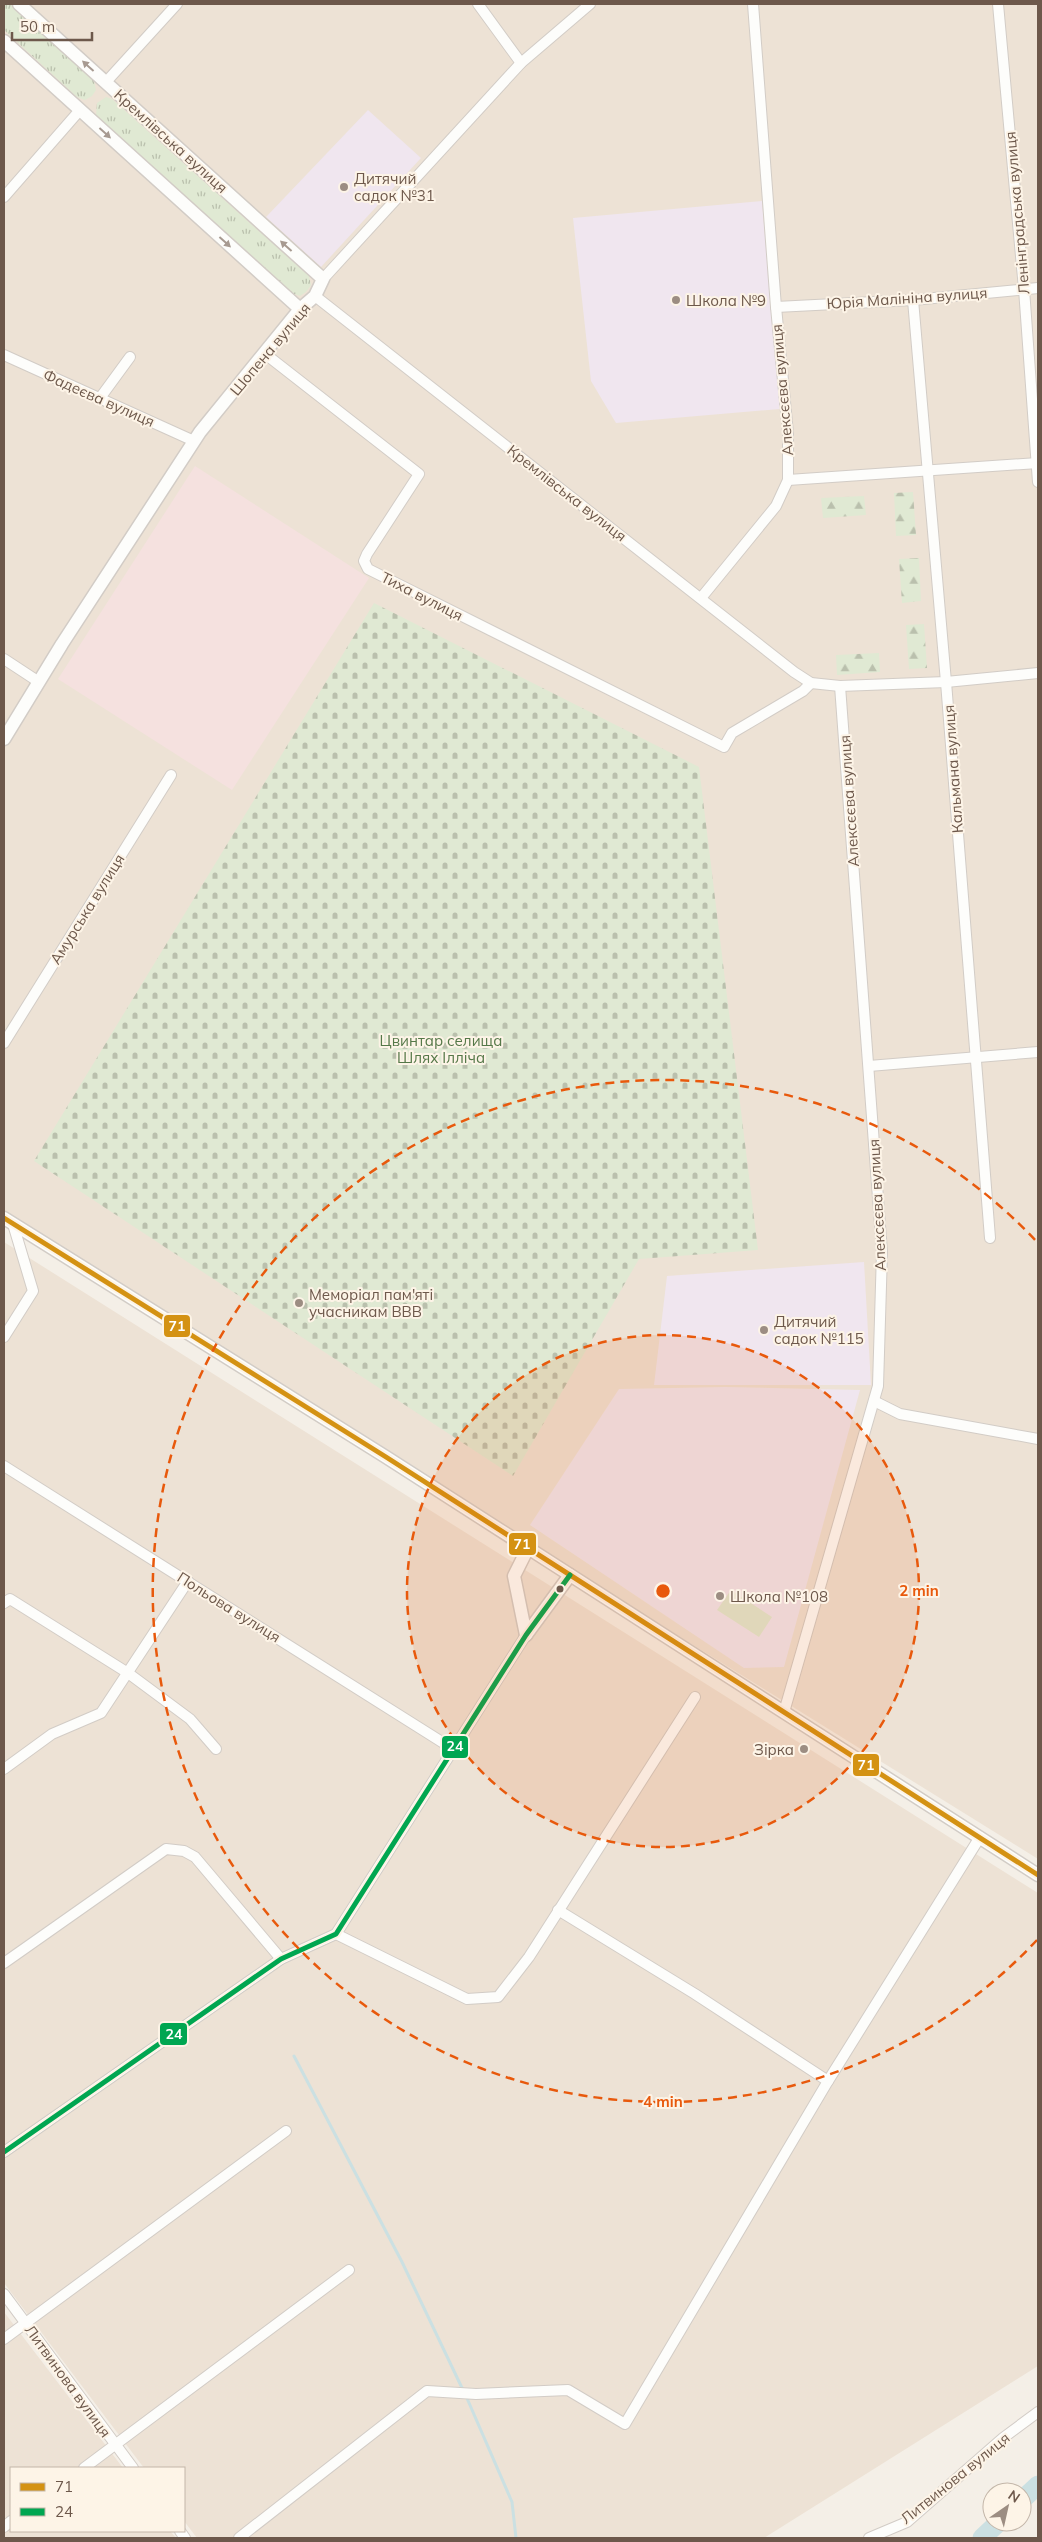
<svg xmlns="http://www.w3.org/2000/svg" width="1042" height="2542" viewBox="0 0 1042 2542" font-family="Mulish,sans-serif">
<defs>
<pattern id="grass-tufts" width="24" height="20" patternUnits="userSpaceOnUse" patternTransform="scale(1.25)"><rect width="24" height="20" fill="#e0e9d3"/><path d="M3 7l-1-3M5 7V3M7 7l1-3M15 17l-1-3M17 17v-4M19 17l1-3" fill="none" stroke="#bac0ad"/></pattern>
<pattern id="forest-firs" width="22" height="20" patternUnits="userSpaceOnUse" patternTransform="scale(1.25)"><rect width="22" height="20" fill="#e0e9d3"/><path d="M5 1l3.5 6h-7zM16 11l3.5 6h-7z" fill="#bac0ad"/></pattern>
<pattern id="cemetery-stones" width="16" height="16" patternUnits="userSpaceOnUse" patternTransform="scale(1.25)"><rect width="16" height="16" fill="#e0e9d3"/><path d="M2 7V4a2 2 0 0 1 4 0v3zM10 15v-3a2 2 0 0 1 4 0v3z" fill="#bac0ad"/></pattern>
</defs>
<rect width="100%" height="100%" fill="#f4efe7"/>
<g fill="#ede2d5">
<path d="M4 4H1038V1859L4 1217Z"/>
<path d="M4 1242 1038 1893V2366L764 2538H197L184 2521V2468H144L4 2283Z"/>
<path d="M4 2312 123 2468H11V2531H170L176 2538H4Z"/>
</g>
<g fill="#f0e6ef">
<path d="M368 110 421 158 321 267 266 217Z"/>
<path d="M762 201 780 409 616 423 591 381 573 218Z"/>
<path d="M864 1262 871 1385H654L667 1276Z"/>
<path d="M725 1387 860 1390 784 1667 744 1668 530 1525 619 1389Z"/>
</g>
<path fill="#f5e1df" d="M195 466 369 578 232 790 58 679Z"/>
<g fill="url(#grass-tufts)">
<path d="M4 4H10L94 81 96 90 92 96 85 100 77 97 4 30Z"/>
<path d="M106 97 112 99 309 276 311 285 306 292 300 296 294 294 96 115 97 103Z"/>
</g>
<g fill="url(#forest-firs)">
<path d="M913 492 916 535 896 536 894 493Z"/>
<path d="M864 496 866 515 823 518 821 498Z"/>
<path d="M919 558 921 601 902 603 899 559Z"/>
<path d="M924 624 927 668 909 669 906 625Z"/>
<path d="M879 653 880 672 837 675 836 655Z"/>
</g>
<path fill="url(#cemetery-stones)" d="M374 603 699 767 758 1250 639 1259 513 1476 34 1161Z"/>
<path fill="#e0e9d3" d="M731 1590 772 1617 759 1637 717 1610Z"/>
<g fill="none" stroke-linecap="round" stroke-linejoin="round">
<g stroke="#cbe0e2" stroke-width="3">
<path d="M294 2056 402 2262 463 2390"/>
<path d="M466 2396 512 2502 516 2538"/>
</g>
<g stroke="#cbe0e2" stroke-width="19">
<path d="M1022 2500 1038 2485"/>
<path d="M982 2538 999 2522"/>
</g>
<g stroke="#d2ccc6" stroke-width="12">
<g id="minor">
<path d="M478 4 521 63"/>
<path d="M998 4 1024 289 1038 482"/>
<path d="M106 82 177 4"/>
<path d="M4 197 80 110"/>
<path d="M323 279 521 63 590 4"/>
<path d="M315 296 794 672 811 683 840 686 946 682 1038 673"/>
<path d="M913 300 946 682 990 1238"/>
<path d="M776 307 913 300 1038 288"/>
<path d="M264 353 419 474 367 554 364 561 368 569 724 747 732 733 803 691 811 683"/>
<path d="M4 355 194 441"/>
<path d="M100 398 130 357"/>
<path d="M788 480 1038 463"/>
<path d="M701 598 776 506 788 480V433L776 307 753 4"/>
<path d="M4 659 39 682"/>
<path d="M4 1043 171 775"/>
<path d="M869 1066 1038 1052"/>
<path d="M4 1337 33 1291 13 1224"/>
<path d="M874 1401 900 1414 1038 1439"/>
<path d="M4 1466 453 1749"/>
<path d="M4 1603 10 1599 128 1673 190 1719 216 1749"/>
<path d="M784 1712 878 1386 882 1252 840 686"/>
<path d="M4 1769 52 1734 101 1713 188 1581"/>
<path d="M558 1910 695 1994 828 2081"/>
<path d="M336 1934 467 1999 498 1997 529 1957 695 1697"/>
<path d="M4 1963 166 1849 184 1851 195 1857 281 1959"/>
<path d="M4 2152 281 1959 336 1934 526 1635"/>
<path d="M4 2294 133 2468"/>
<path d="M4 2339 286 2131"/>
<path d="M84 2468 349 2270"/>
<path d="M4 2527 11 2521"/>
<path d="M180 2531 185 2538"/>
<path d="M239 2538 427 2391 476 2394 568 2390 625 2424 828 2081 980 1837"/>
<path d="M869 2538 907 2522 1003 2438 1038 2412"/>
</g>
</g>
<g stroke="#d2ccc6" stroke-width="15">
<g id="tertiary">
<path d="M4 41 300 309"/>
<path d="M4 739 62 644 200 432 300 309 315 296 323 279 19 4"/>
<path d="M4 1218 386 1457 1038 1875"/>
<path d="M526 1635 514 1576 528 1548"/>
<path d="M526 1635 570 1575"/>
</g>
</g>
<use href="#minor" stroke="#fdfdfb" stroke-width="10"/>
<use href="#tertiary" stroke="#fdfdfb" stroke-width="12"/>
<g stroke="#fdf4e7" stroke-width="9">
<path id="bus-1" d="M4 1218 386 1457 1038 1875"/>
</g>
<g stroke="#fdf4e7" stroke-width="9">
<path id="bus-2" d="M4 2152 281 1959 336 1934 526 1635 570 1575"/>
</g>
<use href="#bus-1" stroke="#d49213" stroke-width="5"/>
<use href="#bus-2" stroke="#00a651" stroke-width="5"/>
</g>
<defs><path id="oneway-solid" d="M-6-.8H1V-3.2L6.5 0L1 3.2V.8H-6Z" transform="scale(1.25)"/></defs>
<g fill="#a79a91">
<use href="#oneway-solid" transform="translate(88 66) rotate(-138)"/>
<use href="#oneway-solid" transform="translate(105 133) rotate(42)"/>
<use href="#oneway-solid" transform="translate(225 242) rotate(42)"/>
<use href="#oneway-solid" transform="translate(286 246) rotate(-138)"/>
</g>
<circle cx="663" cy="1591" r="256" fill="#e8590c" fill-opacity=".12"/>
<g fill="none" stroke="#e8590c" stroke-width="2.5" stroke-dasharray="9 6">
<circle cx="663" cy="1591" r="256"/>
<path d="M1037 1940A511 511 0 1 1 1037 1242"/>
</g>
<g fill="#9c8d82" stroke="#fdf4e7" stroke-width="2">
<circle cx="344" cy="187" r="5"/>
<circle cx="676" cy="300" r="5"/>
<circle cx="299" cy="1303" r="5"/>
<circle cx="764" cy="1330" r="5"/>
<circle cx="720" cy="1596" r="5"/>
<circle cx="804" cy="1749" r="5"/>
</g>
<circle fill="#6d584b" stroke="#fdf4e7" stroke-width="2" cx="560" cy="1589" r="4.5"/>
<g text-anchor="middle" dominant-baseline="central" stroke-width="4" stroke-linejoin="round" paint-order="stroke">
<g font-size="15" fill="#6d584b" stroke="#fdf4e7">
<text transform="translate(171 141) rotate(42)">Кремлівська вулиця</text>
<text transform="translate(1017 213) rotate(-95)">Ленінградська вулиця</text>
<text transform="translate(907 298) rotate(-4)">Юрія Малініна вулиця</text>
<text transform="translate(270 349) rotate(-50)">Шопена вулиця</text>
<text transform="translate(782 390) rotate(-95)">Алексєєва вулиця</text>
<text transform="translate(99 398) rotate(24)">Фадеєва вулиця</text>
<text transform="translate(567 493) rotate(38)">Кремлівська вулиця</text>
<text transform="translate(422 596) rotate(27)">Тиха вулиця</text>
<text transform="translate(953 769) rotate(-94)">Кальмана вулиця</text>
<text transform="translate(849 801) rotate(-94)">Алексєєва вулиця</text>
<text transform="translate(87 909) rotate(-58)">Амурська вулиця</text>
<text transform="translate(877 1205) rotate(-93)">Алексєєва вулиця</text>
<text transform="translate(229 1607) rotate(32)">Польова вулиця</text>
<text transform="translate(68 2381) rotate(54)">Литвинова вулиця</text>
<text transform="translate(955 2478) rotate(-39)">Литвинова вулиця</text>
</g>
<g font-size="15" fill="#6d584b" stroke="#fdf4e7" text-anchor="start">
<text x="354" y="178">Дитячий<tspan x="354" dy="17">садок №31</tspan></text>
<text x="686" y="300">Школа №9</text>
<text x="309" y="1294">Меморіал пам'яті<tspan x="309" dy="17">учасникам ВВВ</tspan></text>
<text x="774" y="1321">Дитячий<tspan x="774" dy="17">садок №115</tspan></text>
<text x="730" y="1596">Школа №108</text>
<text x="794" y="1749" text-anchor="end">Зірка</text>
</g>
<g font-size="15" fill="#557848" stroke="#fdf4e7">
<text x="441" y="1040">Цвинтар селища<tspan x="441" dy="17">Шлях Ілліча</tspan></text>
</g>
</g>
<circle cx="663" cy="1591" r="8" fill="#e8590c" stroke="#fdf4e7" stroke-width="2.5"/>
<g font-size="15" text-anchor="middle" font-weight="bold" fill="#e8590c" stroke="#fdf4e7" stroke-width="4" stroke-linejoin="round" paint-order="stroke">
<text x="919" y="1596">2 min</text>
<text x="663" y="2107">4 min</text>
</g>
<g stroke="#fdf4e7" stroke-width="2">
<rect x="163" y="1314" width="28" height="24" rx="5" fill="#d49213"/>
<rect x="508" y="1532" width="29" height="24" rx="5" fill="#d49213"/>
<rect x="441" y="1735" width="28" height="24" rx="5" fill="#00a651"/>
<rect x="852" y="1753" width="28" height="24" rx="5" fill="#d49213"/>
<rect x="159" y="2022" width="29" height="24" rx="5" fill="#00a651"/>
</g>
<g font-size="14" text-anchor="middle" font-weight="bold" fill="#fff">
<text x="177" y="1331">71</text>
<text x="522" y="1549">71</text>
<text x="455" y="1751">24</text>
<text x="866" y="1770">71</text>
<text x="174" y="2039">24</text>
</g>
<rect width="1042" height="2542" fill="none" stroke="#6d584b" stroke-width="10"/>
<rect x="10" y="2467" width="175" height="65" fill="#fdf4e7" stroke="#c3b6a9"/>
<rect x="20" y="2483" width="25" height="8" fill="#d49213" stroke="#c3b6a9"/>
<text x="55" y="2492" font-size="15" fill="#6d584b">71</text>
<rect x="20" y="2508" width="25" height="8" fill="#00a651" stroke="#c3b6a9"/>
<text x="55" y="2517" font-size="15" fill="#6d584b">24</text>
<g transform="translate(1007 2507) rotate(34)"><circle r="24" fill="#fdf4e7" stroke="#c3b6a9"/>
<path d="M0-4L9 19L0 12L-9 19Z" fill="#9c8d82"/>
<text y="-8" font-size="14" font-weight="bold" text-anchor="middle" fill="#6d584b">N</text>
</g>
<path d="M12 32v8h80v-8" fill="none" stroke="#6d584b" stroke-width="2.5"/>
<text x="20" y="32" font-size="15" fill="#6d584b" stroke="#fdf4e7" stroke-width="4" paint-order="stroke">50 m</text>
</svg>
